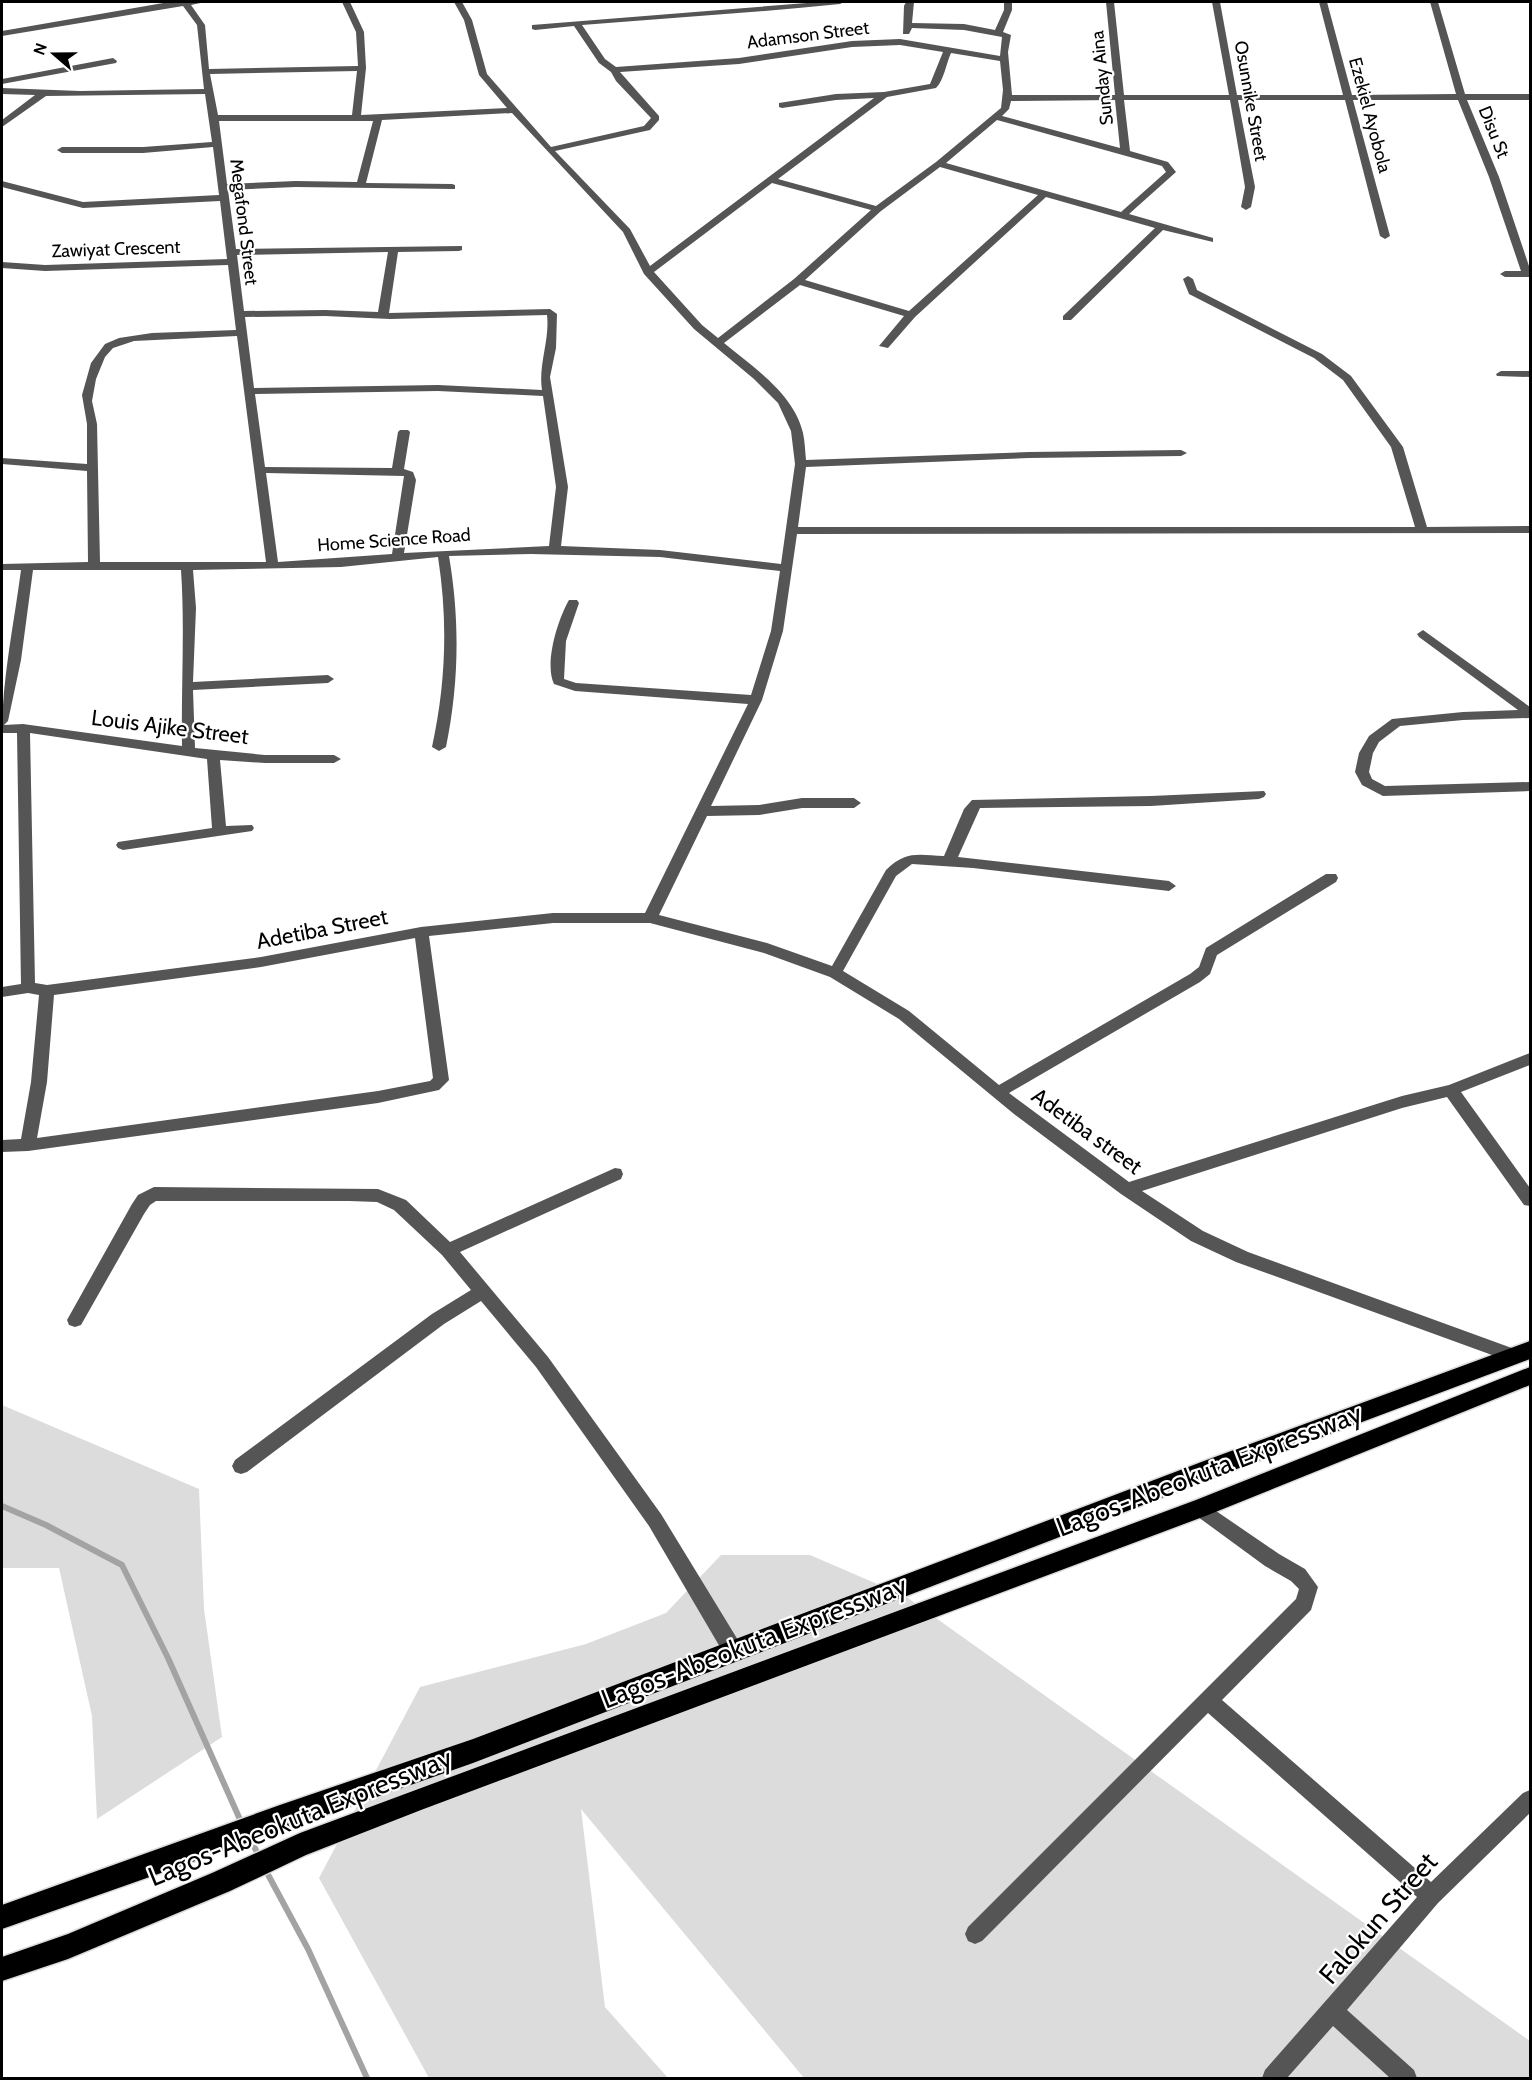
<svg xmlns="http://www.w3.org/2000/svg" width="1532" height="2080" viewBox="0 0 1532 2080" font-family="Cabin,sans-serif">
<rect width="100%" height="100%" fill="#fff"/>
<g fill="#dcdcdc">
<path d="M2 1405 199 1489 204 1609 222 1737 97 1819 92 1716 59 1568H2Z"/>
<path d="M721 1555H810L905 1596 1530 2041V2078H804L581 1809 605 2007 668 2078H429L319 1878 420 1687 586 1644 666 1613Z"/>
</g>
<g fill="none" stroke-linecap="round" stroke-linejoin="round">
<g stroke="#a3a3a3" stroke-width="6">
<path d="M2 1506 46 1525 122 1565 168 1658 242 1824"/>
<path d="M249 1837 259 1856"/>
<path d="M265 1869 308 1949 367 2078"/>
</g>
<g stroke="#dbdbdb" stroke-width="3">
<g id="highway">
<path d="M1530 1341V1359L1218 1476 473 1763 2 1929V1905L280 1805 473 1739 1204 1461Z"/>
<path d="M1530 1367V1385L1208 1515 421 1810 306 1855 230 1891 68 1959 2 1981V1957L68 1934 212 1873 300 1833 1196 1500Z"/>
</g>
</g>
<g fill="#555" fill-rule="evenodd">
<path d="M169 2H205L191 5 205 25 209 69 358 66 356 32 342 2H350L364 32 366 68 361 115 507 108 479 75 464 20 454 2H462L472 20 487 74 551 147 644 126 651 118 616 81 611 72 599 63 574 26 535 30 532 29V25L819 2H844L840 4C754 13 668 18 582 25L605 59 616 67 739 58 852 41 900 39 1000 56 1002 37 964 30 912 28 909 34H903L904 6 906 2H914L912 23 964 24 995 30 1004 10V2H1012V10L1003 32 1011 35 1008 52 1012 95H1115L1106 2H1114L1124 95H1229L1212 2H1220L1237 95H1343L1319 2H1327L1352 95 1456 94 1430 2H1438L1465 94H1530V100H1467L1499 177 1530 269V277H1505L1500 274 1505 271H1521L1489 177 1458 100H1353L1390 236 1385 239 1380 236 1345 100H1238L1255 187 1251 207 1246 210 1241 207 1245 187 1230 100H1124L1130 151 1168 162 1176 172 1129 214 1213 238V242L1163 230 1071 320H1063V316L1155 228 1046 197 915 317 888 348 879 346 904 316 800 285 724 343C753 367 794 394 803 433 805 442 805 451 806 460L1029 452 1181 450 1187 453 1181 456 1029 458 806 467 798 527H1415L1391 447 1343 380 1314 358 1189 294 1183 279 1188 276 1193 279 1197 290 1322 354 1351 376 1403 447 1427 527 1530 526V533L797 534 783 631 762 700 711 806 759 805 802 798H854L861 803 854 808H802L759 815 707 816 659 915 767 943 832 966 886 870C906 850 919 855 944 856L964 809 972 800 1151 796 1264 791 1266 794 1264 797 1259 799 1151 806 980 808 958 857 1169 881 1176 886 1169 891 973 868 912 864 896 876 843 971 909 1011 999 1085 1190 974 1199 967 1206 948 1326 874H1336L1338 878 1336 882 1217 955 1210 974 1200 982 1009 1093 1129 1182 1402 1096 1449 1085 1530 1053V1065L1461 1092 1530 1188V1206L1524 1205 1447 1097 1402 1108 1142 1191 1203 1231 1248 1252 1520 1351 1523 1356 1520 1361 1514 1363 1236 1262 1191 1241 1121 1194 1014 1114 899 1019 830 977 764 953 650 923H553L429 936 449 1080 439 1090 378 1103 28 1151 2 1152V1140L21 1139 31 1082 39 995 28 993 2 997V987L21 984 17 733H2C2 679 14 624 21 570H2V564L88 562 87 471 2 464V458L87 464V424L82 395 91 363 105 344 119 338 152 333 236 330 228 265 45 271 2 268V262L45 265 227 259 220 201 83 208 2 187V181L83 202 219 195 213 147 143 153H62L57 150 62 147H143L212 142 205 94 46 96 2 127V120L35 95 2 94V88L80 91 204 89 197 25 183 6 2 36V31ZM900 45 943 52 930 84 884 92 836 94 779 103V107L782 108 836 100 874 98 650 266 630 229 555 151 650 130 659 120V116L620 72 739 64 852 47ZM951 53 1000 61 1003 90 1001 108 936 162 876 206 778 179 887 97 936 88C944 80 946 64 951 53ZM357 71 352 115H218L210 74ZM1115 100 1120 148 1002 116 1009 109 1011 101ZM512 113 623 232 644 274 694 329 754 379 778 403 791 431 795 464 781 564 660 550 561 546 568 487 550 377 556 348 557 314 550 309 389 313 398 252 459 251 462 250V246L236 249 228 190 296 187 455 189V185L452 184 366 183 382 120ZM997 120 1162 166 1166 172 1121 212 946 163ZM219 121H373L357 182 296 181 227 184ZM940 167 1038 195 909 311 805 280 881 211ZM772 183 871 210 794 279 718 338 702 325 654 272ZM388 252 378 312 325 310 244 311 237 255ZM547 315C550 340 538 365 542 390L438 385 254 388 245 317 325 316 390 319ZM237 336 266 562H100L97 424 92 401 96 379 105 357 113 348 134 341ZM438 391 543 396 556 487 549 546 404 553 416 480 413 472 404 469 410 432 408 430H400L398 432 392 468 265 467 255 394ZM266 473 404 476 392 554 278 562ZM531 554 660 557 780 571 771 631 751 695 576 683 564 679 566 641 579 603 577 600H569C558 619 544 663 554 684L575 691 748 704 645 913H553L421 927 261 957 47 985 35 983 30 733 207 759 212 828 118 842 116 845 118 848 123 850 252 831 254 828 252 825 226 826 220 760 265 763H334L341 759 334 755H265L195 748 193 690 328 683 334 679 328 675 193 682 196 608 193 570 341 567 438 557C448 621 446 683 432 747L439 751 446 747C459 683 460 621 449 556ZM33 570H181C185 628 181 687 182 746L23 724 4 725 8 721 21 660ZM415 938 433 1078 430 1081 378 1091 37 1138 47 1082 54 995 261 967Z"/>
<path d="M113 58 117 61 116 63 2 84V79Z"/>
<path d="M1501 371H1530V377L1497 376 1496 374Z"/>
<path d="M1423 630 1530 707V718L1463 720 1400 726 1379 742 1373 753 1369 772 1372 779 1385 786 1530 782V791L1383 796 1362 785 1355 772 1359 753 1369 736 1392 719 1463 712 1518 710 1419 637 1417 634Z"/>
<path d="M615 1168 621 1169 623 1174 621 1179 460 1252 548 1357 661 1514 741 1645 743 1652 741 1659 734 1661 727 1659 649 1526 536 1367 481 1301 444 1324 247 1472 241 1474 235 1472 232 1466 235 1460 432 1314 471 1290 442 1255 394 1210 377 1202 349 1201H156L150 1205 144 1214 81 1325 75 1327 69 1325 67 1320 132 1204 138 1195 154 1187 378 1189 406 1200 450 1242Z"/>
<path d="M1200 1500 1279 1554 1305 1569 1318 1587 1311 1610 1222 1700 1431 1882 1523 1793 1530 1790V1813L1438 1903 1347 2010 1414 2070 1417 2078H1390L1333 2026 1287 2078H1262L1265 2070 1417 1897 1208 1713 982 1941 975 1944 968 1941 965 1934 968 1927 1296 1599 1299 1589 1291 1581 1265 1566 1194 1514 1191 1508 1194 1502Z"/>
</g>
<use href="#highway" fill="#000" fill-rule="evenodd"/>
</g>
<g text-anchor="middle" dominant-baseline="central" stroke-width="4.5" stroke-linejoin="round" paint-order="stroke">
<g font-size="18" fill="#000" stroke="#fff">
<text transform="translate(808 35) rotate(-7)">Adamson Street</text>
<text transform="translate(1102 78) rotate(-96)">Sunday Aina</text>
<text transform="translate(1251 101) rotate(80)">Osunnike Street</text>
<text transform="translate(1370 115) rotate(75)">Ezekiel Ayobola</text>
<text transform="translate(1494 132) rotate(68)">Disu St</text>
<text transform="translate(244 222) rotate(83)">Megafond Street</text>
<text transform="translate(116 249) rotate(-2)">Zawiyat Crescent</text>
<text transform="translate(394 540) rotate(-4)">Home Science Road</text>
</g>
<g font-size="22" fill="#000" stroke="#fff">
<text transform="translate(170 727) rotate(7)">Louis Ajike Street</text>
<text transform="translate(322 929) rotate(-11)">Adetiba Street</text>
<text transform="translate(1087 1131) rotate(36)">Adetiba street</text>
</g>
<g font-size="27" fill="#000" stroke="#fff">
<text transform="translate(1209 1470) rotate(-21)">Lagos-Abeokuta Expressway</text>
<text transform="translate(754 1642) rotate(-21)">Lagos-Abeokuta Expressway</text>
<text transform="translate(300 1817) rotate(-22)">Lagos-Abeokuta Expressway</text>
<text transform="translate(1378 1918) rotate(-49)">Falokun Street</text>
</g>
</g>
<rect width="1532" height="2080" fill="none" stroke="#000000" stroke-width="6"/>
<g transform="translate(54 54) rotate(290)" stroke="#ffffff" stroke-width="4.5" paint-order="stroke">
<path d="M0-4.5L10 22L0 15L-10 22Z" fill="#000000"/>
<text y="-9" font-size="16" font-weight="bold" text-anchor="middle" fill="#000000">N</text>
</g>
</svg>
